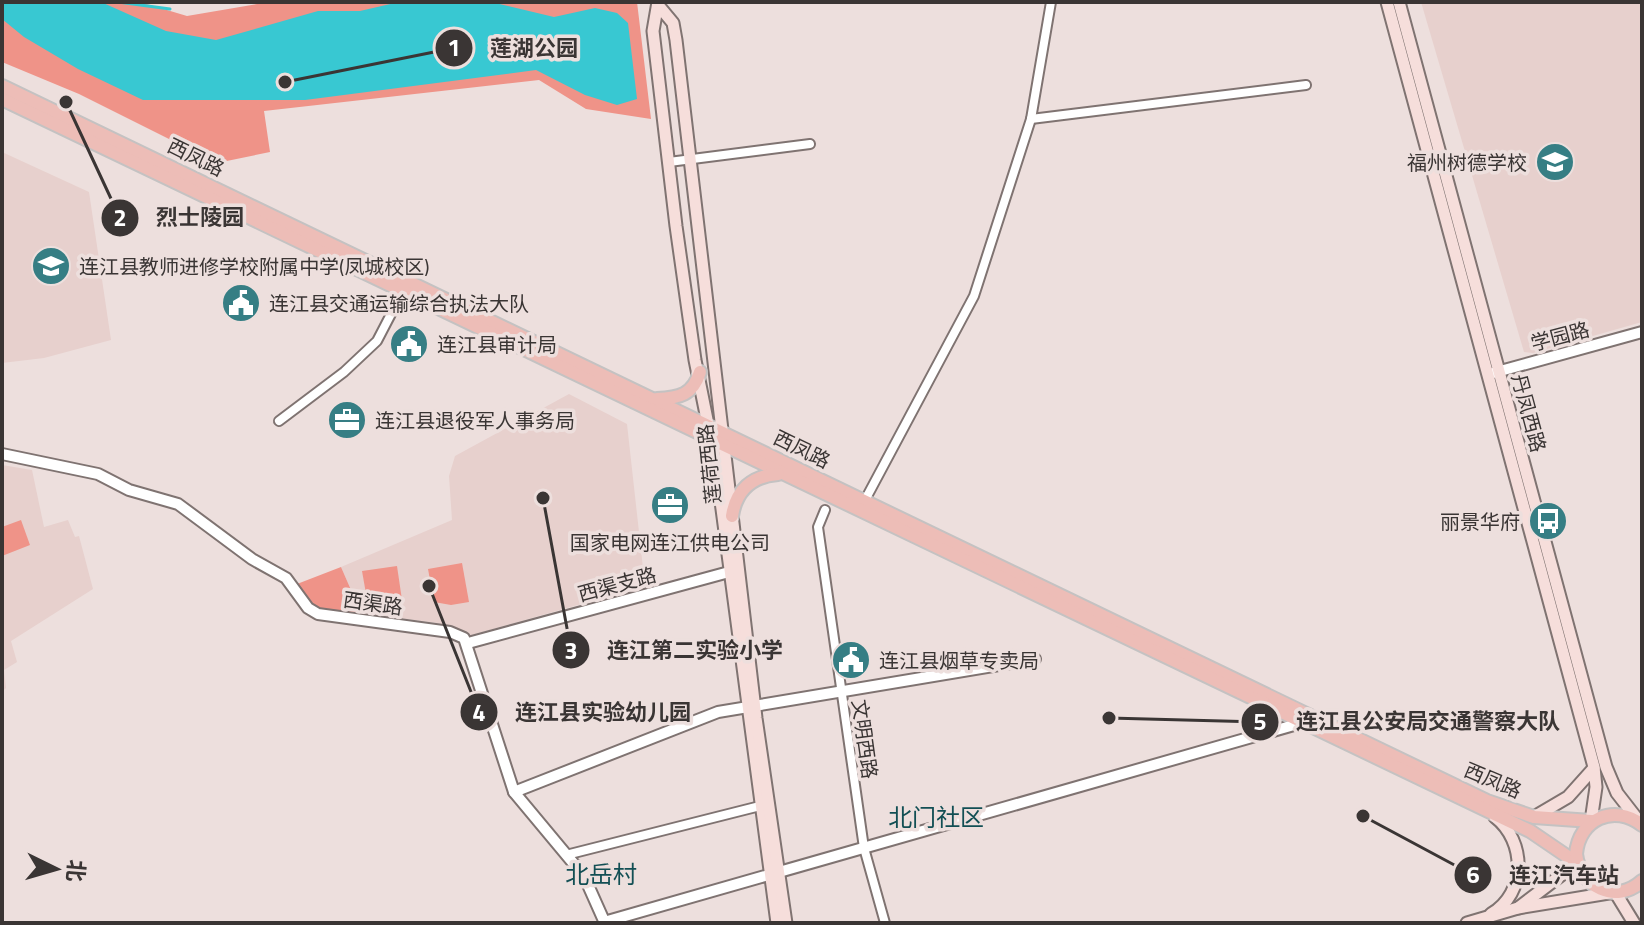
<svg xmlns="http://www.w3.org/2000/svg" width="1644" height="925" viewBox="0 0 1644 925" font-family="'Titillium Web','Noto Sans SC',sans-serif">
<rect width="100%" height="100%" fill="#eddfdd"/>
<g fill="#e7d0cd">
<path d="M1421 2H1642V322L1533 353 1524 352Z"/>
<path d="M2 152 89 192 111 340 44 358 2 363Z"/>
<path d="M569 394 627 424 645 586 468 636 437 623 361 613 341 567 452 520 449 476 455 456Z"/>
<path d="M2 465 32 470 44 527 68 520 75 537 79 536 93 589 11 641 17 662 4 670 6 688 2 692Z"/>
</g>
<g fill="#ef9388">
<path d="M2 2H140L187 16 269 2H637L651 119 586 109 539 80 264 111 270 152 217 163 79 94 2 62Z"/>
<path d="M21 520 30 545 2 556V527Z"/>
<path d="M462 563 469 602 451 605 434 602 428 569Z"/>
<path d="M397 566 402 600 368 605 362 571Z"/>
<path d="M341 567 361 613C326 611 315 616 297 584Z"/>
</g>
<path fill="#38c8d2" d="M2 2H101L166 31 216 40 318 11H360L399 2H491L554 17 595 8 617 13 628 23 637 99 617 105 585 95 536 70 305 100H143L78 69 24 37 2 19Z"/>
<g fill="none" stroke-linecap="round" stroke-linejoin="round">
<path stroke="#38c8d2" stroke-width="3" d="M118 2 170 9"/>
<g stroke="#7f7371" stroke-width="12">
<g id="minor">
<path d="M1031 119 1306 85"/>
<path d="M669 162 810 144"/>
<path d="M279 421 344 372 377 341 403 291"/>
<path d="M864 502 974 296 1031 119 1051 2"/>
<path d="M825 510 818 527 864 848 885 923"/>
<path d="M566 855 760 806"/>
</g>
</g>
<g stroke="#7f7371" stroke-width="14">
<g id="tertiary">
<path d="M1493 373 1642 332"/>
<path d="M2 454 98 474 129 490 178 504 252 559 286 578 308 608 318 614 450 632 464 638 514 792 584 876 605 923"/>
<path d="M468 643 729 572"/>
<path d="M514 792 718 712 1035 659"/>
<path d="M604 922 1301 723"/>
</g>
</g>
<g stroke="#7f7371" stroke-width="15">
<g id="secondary">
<path d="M658 2 653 31 676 226 695 360 716 464 777 923"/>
<path d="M1387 2 1594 767 1596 787 1591 821"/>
<path d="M1399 2 1606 767 1617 793 1638 820"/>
<path d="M658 5 673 23 676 40 756 718 786 923"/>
<path d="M1534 817 1568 797 1594 768"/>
<path d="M1518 908 1577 863"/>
<path d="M1491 914C1527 893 1526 841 1495 817"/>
<path d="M1467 923 1518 908 1615 892 1634 923"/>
</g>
</g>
<g stroke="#c4c2c2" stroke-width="16">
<g id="primary">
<path d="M2 86 1487 801 1534 817 1591 821"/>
<path d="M2 99 1530 831 1577 863"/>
<path d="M657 399C679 398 693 395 700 372"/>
<path d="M732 516C736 490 752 476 778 474"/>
<path d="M1642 825C1614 803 1579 819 1576 854 1580 887 1616 905 1642 881"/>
</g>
</g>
<use href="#minor" stroke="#fff" stroke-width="8"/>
<use href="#tertiary" stroke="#fff" stroke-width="10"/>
<use href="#secondary" stroke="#f6dedb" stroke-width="11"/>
<use href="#primary" stroke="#edbdb7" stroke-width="12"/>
</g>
<defs>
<g id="school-disc" transform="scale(2)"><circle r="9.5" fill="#367e84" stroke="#eddfdd"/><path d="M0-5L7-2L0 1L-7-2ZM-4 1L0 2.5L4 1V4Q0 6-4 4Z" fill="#fff"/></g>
<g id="civic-disc" transform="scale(2)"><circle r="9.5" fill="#367e84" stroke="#eddfdd"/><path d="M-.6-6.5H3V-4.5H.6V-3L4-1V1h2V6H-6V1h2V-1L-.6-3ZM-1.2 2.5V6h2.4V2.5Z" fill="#fff"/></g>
<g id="office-disc" transform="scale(2)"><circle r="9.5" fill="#367e84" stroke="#eddfdd"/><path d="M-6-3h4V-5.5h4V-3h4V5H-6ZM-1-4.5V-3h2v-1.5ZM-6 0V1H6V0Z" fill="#fff"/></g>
<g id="bus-disc" transform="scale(2)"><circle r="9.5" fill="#367e84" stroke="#eddfdd"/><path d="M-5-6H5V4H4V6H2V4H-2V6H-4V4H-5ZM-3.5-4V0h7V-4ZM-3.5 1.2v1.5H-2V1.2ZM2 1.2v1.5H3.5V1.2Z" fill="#fff"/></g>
</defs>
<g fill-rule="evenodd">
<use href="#school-disc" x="1555" y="162"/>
<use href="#school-disc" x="51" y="266"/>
<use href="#civic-disc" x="241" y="303"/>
<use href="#civic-disc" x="409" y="344"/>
<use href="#office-disc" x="347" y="420"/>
<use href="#office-disc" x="670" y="505"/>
<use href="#bus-disc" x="1548" y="521"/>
<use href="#civic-disc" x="851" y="660"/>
</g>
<g text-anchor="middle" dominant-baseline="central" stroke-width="7" stroke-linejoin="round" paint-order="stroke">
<g font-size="20" fill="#3a3534" stroke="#eddfdd">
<text transform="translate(196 157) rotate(26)">西凤路</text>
<text transform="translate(1560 336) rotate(-15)">学园路</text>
<text transform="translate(1529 413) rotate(75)">丹凤西路</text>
<text transform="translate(802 449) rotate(26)">西凤路</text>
<text transform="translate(709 464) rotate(-96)">莲荷西路</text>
<text transform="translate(617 584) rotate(-15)">西渠支路</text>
<text transform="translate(373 603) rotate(8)">西渠路</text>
<text transform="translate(865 739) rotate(82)">文明西路</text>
<text transform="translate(1493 780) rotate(23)">西凤路</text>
</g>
<g font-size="20" fill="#3a3534" stroke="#eddfdd" text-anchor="start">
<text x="1527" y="162" text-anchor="end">福州树德学校</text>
<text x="79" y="266">连江县教师进修学校附属中学(凤城校区)</text>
<text x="269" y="303">连江县交通运输综合执法大队</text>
<text x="437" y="344">连江县审计局</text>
<text x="375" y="420">连江县退役军人事务局</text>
<text x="1520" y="521" text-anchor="end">丽景华府</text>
<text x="670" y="542" text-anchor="middle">国家电网连江供电公司</text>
<text x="879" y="660">连江县烟草专卖局</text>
</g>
<g font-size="24" fill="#124f54" stroke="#eddfdd">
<text x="936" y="817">北门社区</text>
<text x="601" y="874">北岳村</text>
</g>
</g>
<path fill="none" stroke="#3a3534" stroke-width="3" d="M285 82L454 48M66 102L120 218M543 498L571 650M429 586L479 712M1109 718L1260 722M1363 816L1473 875"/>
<g fill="#3a3534" stroke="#eddfdd" stroke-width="3">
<circle cx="285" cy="82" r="8"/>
<circle cx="66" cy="102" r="8"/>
<circle cx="543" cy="498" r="8"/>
<circle cx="429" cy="586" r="8"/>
<circle cx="1109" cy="718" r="8"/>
<circle cx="1363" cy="816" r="8"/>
<circle cx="454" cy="48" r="20"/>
<circle cx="120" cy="218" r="20"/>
<circle cx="571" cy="650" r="20"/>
<circle cx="479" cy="712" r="20"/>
<circle cx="1260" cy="722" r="20"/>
<circle cx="1473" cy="875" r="20"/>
</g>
<g font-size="24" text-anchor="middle" font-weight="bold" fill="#fff">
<text x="454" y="56">1</text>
<text x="120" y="226">2</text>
<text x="571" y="659">3</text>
<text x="479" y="721">4</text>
<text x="1260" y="730">5</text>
<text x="1473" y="883">6</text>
</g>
<g font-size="22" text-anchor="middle" font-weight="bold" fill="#3a3534" stroke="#eddfdd" stroke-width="7" stroke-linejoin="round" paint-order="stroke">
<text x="534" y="56">莲湖公园</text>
<text x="200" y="225">烈士陵园</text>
<text x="695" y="658">连江第二实验小学</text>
<text x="603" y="720">连江县实验幼儿园</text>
<text x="1428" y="729">连江县公安局交通警察大队</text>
<text x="1564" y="883">连江汽车站</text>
</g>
<rect width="1644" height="925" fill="none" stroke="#3a3534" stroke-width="8"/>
<g transform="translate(56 869) rotate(95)" stroke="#eddfdd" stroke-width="6" paint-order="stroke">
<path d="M0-6L14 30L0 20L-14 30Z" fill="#3a3534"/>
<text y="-12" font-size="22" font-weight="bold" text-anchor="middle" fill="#3a3534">北</text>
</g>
</svg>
